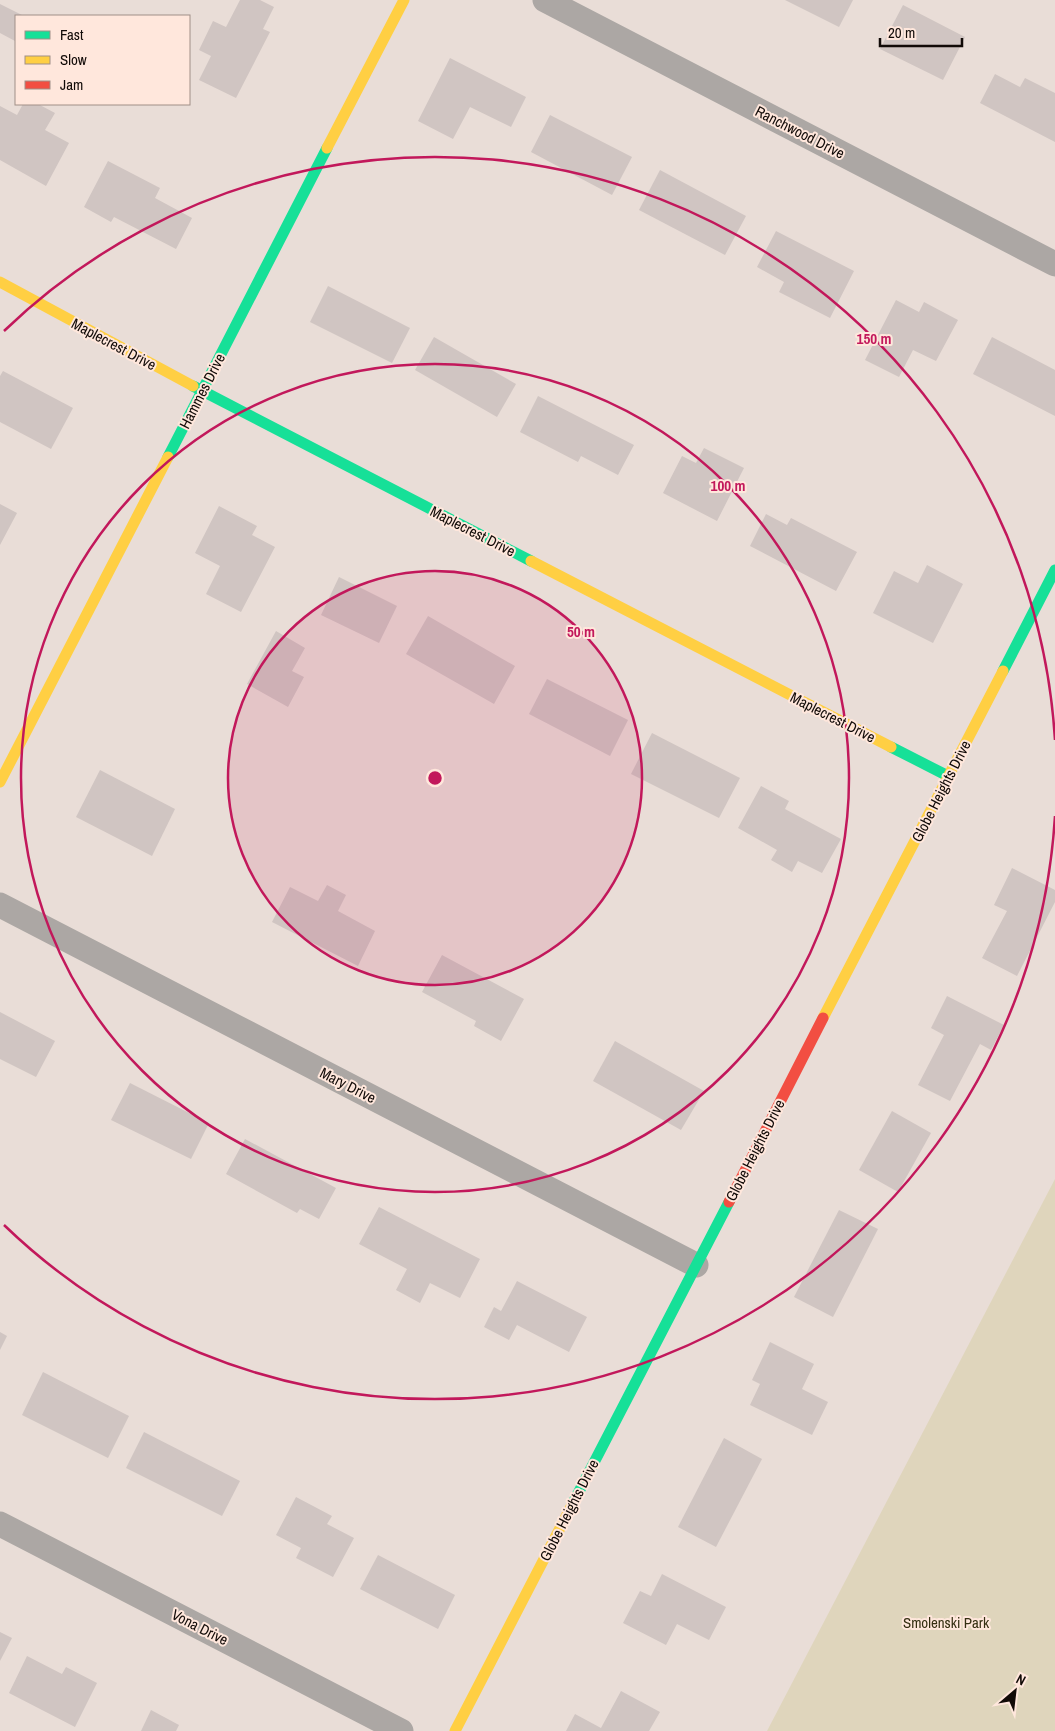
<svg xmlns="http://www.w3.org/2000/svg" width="1055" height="1731" viewBox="0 0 1055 1731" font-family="'Archivo Narrow',sans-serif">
<rect width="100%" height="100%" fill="#e9ddd7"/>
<path fill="#dfd5bc" d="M1055 1179V1731H767Z"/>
<g fill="#d0c5c2">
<path d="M240 0H260L274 7 263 29 270 32 236 98 199 80 211 56 199 50 213 21 226 27Z"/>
<path d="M785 0H853L839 27Z"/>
<path d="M0 4 24 16H16V38L15 41 0 33Z"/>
<path d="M903 5 965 37 943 80 880 49Z"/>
<path d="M450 58 526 97 511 127 470 107 453 139 418 121Z"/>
<path d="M995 74 1020 87 1025 78 1055 93V142L980 103Z"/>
<path d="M23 104H38L55 113 45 130 69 143 46 186 0 160V106L17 115Z"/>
<path d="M550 115 632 157 612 195 531 152Z"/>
<path d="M108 161 160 188 155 198 192 218 176 249 114 217 111 222 84 207Z"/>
<path d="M660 170 746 216 725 255 639 210Z"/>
<path d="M776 231 854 271 830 318 779 292 784 282 757 267Z"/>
<path d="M328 286 410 328 392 363 310 322Z"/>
<path d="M896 300 919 312 924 302 958 320 936 361 913 350 899 377 865 360Z"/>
<path d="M434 337 516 384 497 417 415 370Z"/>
<path d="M992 337 1055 370V416L973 374Z"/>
<path d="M3 371 73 408 51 449 0 422V376Z"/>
<path d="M538 396 634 445 618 475 581 456 578 462 520 432Z"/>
<path d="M704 448 744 468 717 521 663 493 682 456 696 463Z"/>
<path d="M0 504 17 513 0 545Z"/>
<path d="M219 506 257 526 252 535 275 547 241 612 206 594 220 566 195 553Z"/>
<path d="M766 514 787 525 791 518 857 552 836 591 750 546Z"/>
<path d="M927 565 963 584 933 643 873 613 894 571 918 583Z"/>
<path d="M339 577 397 606 379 643 321 615Z"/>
<path d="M428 616 515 666 494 704 406 654Z"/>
<path d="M276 631 305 648 292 671 304 677 288 707 247 684Z"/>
<path d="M547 679 628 720 610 756 529 714Z"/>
<path d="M652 733 740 778 719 818 631 774Z"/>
<path d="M100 770 175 809 152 856 76 817Z"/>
<path d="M761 786 789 801 785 809 841 839 822 873 798 861 792 872 771 860 777 850 738 828Z"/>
<path d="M1012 868 1055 890V902L1017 976 982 958 1007 911 994 905Z"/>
<path d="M327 885 346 895 338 911 375 931 358 966 272 922 290 887 318 901Z"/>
<path d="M442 955 524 999 501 1041 474 1026 476 1021 422 992Z"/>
<path d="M947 996 1004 1025 991 1050 980 1044 950 1101 918 1085 944 1035 931 1028Z"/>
<path d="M0 1012 55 1041 36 1077 0 1059Z"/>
<path d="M615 1041 704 1091 681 1130 593 1081Z"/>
<path d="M130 1083 209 1123 191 1159 111 1120Z"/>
<path d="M892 1111 931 1133 898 1192 859 1170Z"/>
<path d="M245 1139 336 1188 319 1219 300 1209 297 1213 226 1174Z"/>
<path d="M379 1207 480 1259 460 1298 430 1283 420 1303 396 1290 407 1269 359 1244Z"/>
<path d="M839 1210 878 1229 833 1317 794 1297Z"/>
<path d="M517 1281 587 1317 569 1352 517 1325 509 1340 484 1327 494 1307 501 1311Z"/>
<path d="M0 1332 7 1336 0 1350Z"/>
<path d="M770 1342 814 1364 802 1389 828 1402 812 1435 750 1405 760 1384 752 1380Z"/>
<path d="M43 1372 129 1416 108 1458 22 1415Z"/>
<path d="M144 1432 240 1481 222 1516 126 1468Z"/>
<path d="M724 1438 762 1459 716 1547 678 1527Z"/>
<path d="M296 1497 332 1516 327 1524 354 1538 333 1577 296 1558 301 1548 276 1535Z"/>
<path d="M378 1555 455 1595 438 1629 360 1589Z"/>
<path d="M662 1574 726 1607 709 1640 677 1624 666 1645 623 1623 640 1591 651 1596Z"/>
<path d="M0 1632 12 1638 0 1661Z"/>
<path d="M27 1656 62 1674 66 1667 97 1683 75 1727 9 1693Z"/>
<path d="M621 1691 660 1712 649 1731H566L575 1714 601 1728Z"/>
<path d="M151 1710 179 1725 176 1731H141Z"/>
</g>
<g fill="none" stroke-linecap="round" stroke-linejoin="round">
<g stroke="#aca7a4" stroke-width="25">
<path d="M545 0 1055 264"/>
<path d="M0 905 696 1265"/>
<path d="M0 1524 401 1731"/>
</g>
<g stroke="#16e098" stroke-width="11">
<path d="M193 386 531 561"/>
<path d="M168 457 327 148"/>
<path d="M1003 671 1055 570"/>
<path d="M891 747 948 776"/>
<path d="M572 1505 729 1202"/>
</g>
<g stroke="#ffcf43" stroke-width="11">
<path d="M327 148 404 0"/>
<path d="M0 282 193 386"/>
<path d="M531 561 891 747"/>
<path d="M0 782 168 457"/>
<path d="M823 1018 1003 671"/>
<path d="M455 1731 572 1505"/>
</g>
<path stroke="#f24e42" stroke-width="11" d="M729 1202 823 1018"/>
</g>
<circle cx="435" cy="778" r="207" fill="#c2185b" fill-opacity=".12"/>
<g fill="none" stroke="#c2185b" stroke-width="2.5">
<circle cx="435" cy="778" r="207"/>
<circle cx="435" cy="778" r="414"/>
<path d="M1055 816A621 621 0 0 1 4 1225M4 331A621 621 0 0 1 1055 740"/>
</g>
<g text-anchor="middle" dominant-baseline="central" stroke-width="4" stroke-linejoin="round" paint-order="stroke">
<g font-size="15" fill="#110a07" stroke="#ffe7dc">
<text transform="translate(800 132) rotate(27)">Ranchwood Drive</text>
<text transform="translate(114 344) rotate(28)">Maplecrest Drive</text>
<text transform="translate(202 391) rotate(-63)">Hammes Drive</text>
<text transform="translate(473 531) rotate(27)">Maplecrest Drive</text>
<text transform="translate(833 717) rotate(27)">Maplecrest Drive</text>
<text transform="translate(941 791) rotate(-63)">Globe Heights Drive</text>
<text transform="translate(348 1085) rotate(27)">Mary Drive</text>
<text transform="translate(755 1150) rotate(-63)">Globe Heights Drive</text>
<text transform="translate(569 1510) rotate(-63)">Globe Heights Drive</text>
<text transform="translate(200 1627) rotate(27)">Vona Drive</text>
</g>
<g font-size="15" fill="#342e11" stroke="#ffe7dc">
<text x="946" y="1622">Smolenski Park</text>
</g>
</g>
<circle cx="435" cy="778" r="8" fill="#c2185b" stroke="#ffe7dc" stroke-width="2.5"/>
<g font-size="15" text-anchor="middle" font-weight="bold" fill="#c2185b" stroke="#ffe7dc" stroke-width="4" stroke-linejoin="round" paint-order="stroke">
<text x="874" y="344">150 m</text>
<text x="728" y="491">100 m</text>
<text x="581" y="637">50 m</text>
</g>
<rect x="15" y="15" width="175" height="90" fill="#ffe7dc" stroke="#a08f87"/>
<rect x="25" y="31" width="25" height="8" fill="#16e098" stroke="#a08f87"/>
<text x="60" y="40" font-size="15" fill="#110a07">Fast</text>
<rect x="25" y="56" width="25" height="8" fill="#ffcf43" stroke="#a08f87"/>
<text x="60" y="65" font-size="15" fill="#110a07">Slow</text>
<rect x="25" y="81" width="25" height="8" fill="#f24e42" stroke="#a08f87"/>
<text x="60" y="90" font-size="15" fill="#110a07">Jam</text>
<g transform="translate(1015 1691) rotate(28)" stroke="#ffe7dc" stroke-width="4" paint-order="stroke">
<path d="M0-4L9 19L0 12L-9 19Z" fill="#110a07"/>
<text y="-8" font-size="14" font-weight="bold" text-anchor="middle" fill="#110a07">N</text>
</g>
<path d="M880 38v8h82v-8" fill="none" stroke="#110a07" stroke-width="2.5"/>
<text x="888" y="38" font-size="15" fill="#110a07" stroke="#ffe7dc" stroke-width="4" paint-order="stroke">20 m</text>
</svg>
